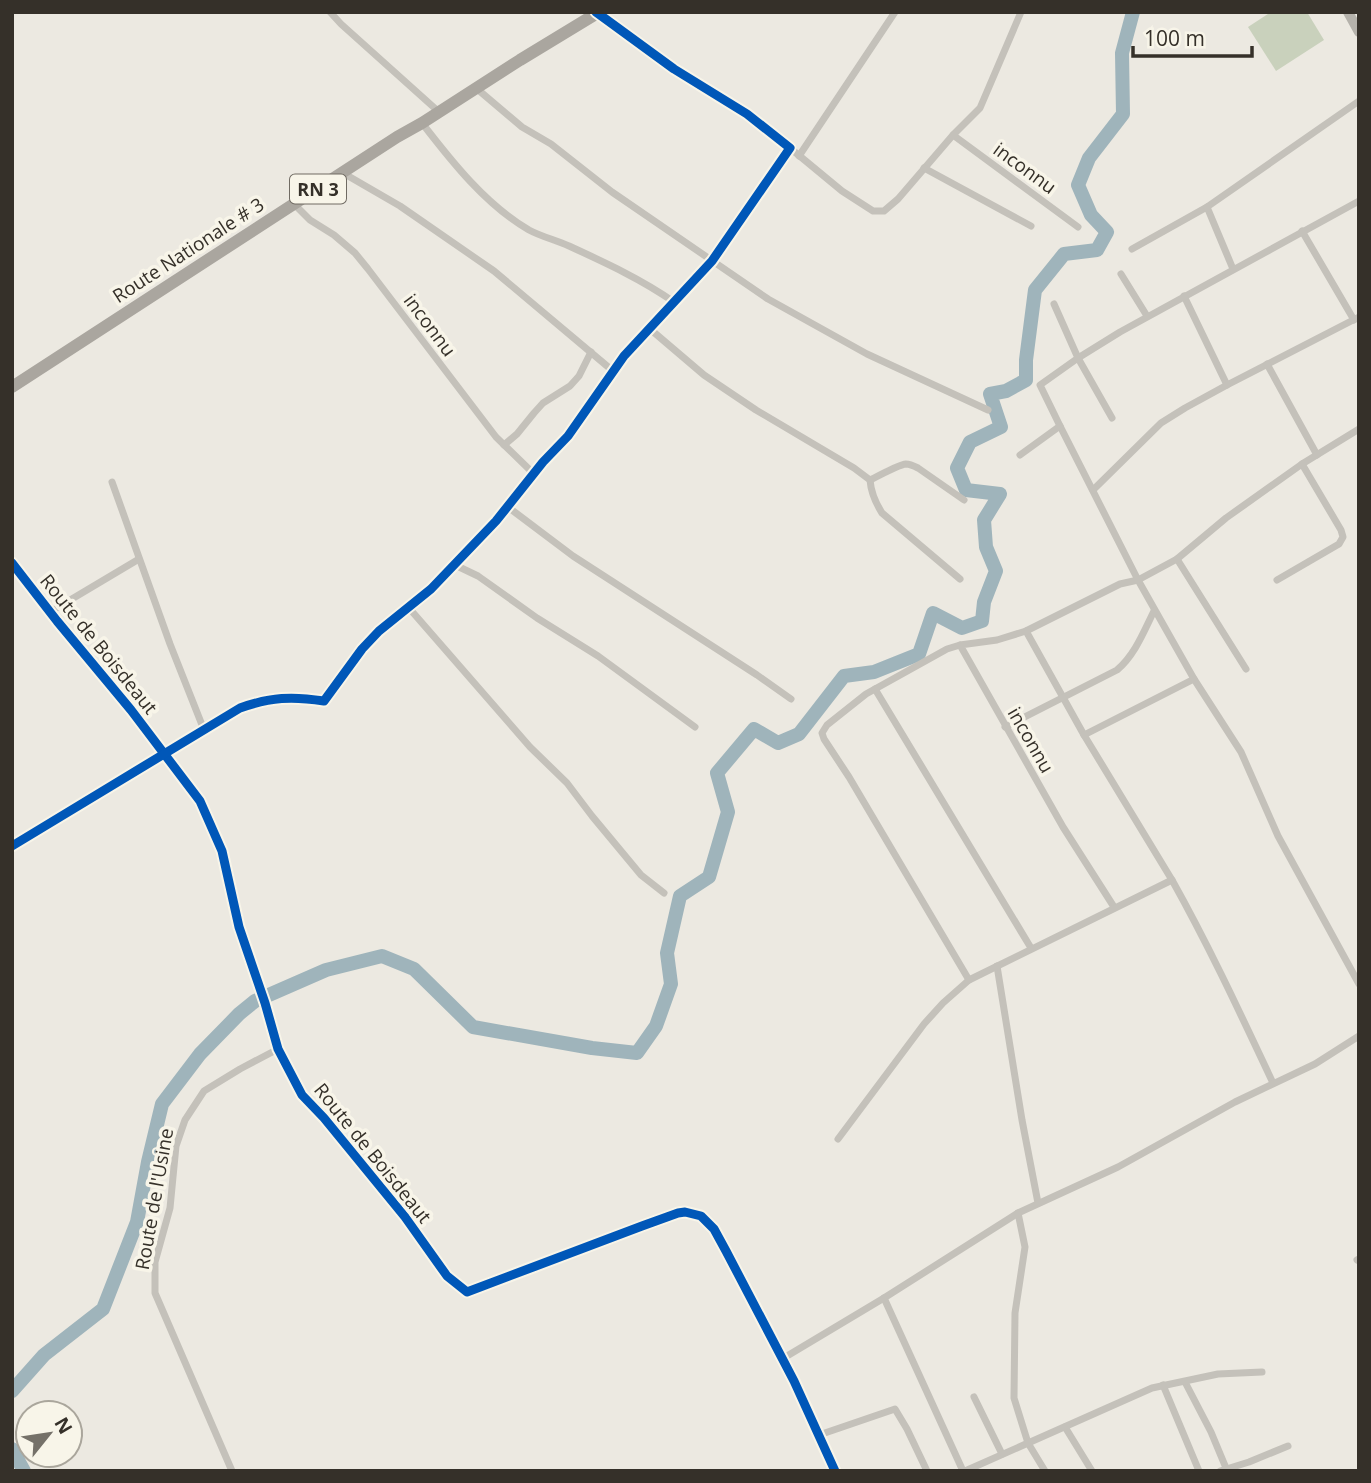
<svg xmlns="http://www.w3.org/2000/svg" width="1371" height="1483" viewBox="0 0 1371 1483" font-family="'Open Sans',sans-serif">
<rect width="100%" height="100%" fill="#ece9e1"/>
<path fill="#c9d1bc" d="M1271 12H1307L1324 40 1276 71 1248 27Z"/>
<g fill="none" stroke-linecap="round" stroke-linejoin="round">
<g stroke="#9fb4bb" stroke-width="14">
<path d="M12 1391 44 1355 103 1309 137 1222 148 1162 162 1104 200 1054 239 1014 255 1001 326 970 382 956 414 969 473 1027 592 1048 637 1053 656 1026 671 984 667 953 680 896 709 877 728 812 717 773 754 729 778 743 799 734 844 676 874 672 919 654 933 613 962 628 982 621 984 602 996 571 986 547 984 520 1000 494 966 490 957 468 970 442 1001 427 990 394 1006 391 1026 380V360L1035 290 1064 254 1097 250 1107 232 1091 215 1078 185 1089 158 1123 114 1122 53 1133 12"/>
<path d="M12 1449 24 1471"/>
</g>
<g stroke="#c4c1ba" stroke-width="7">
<path d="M330 12 341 24 439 112"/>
<path d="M476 88 522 127 551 144 612 192 768 299 867 354 988 410"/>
<path d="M422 123C452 162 486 205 529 230 542 237 556 240 569 246 606 263 641 279 674 302"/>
<path d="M953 135 1078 227"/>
<path d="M790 148 842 191 873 211H884L898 199 953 135 980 108 1021 12"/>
<path d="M799 156 895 12"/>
<path d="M924 168 1031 226"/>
<path d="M343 173 400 206 494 271 613 371"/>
<path d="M294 204 310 220 334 235 355 253 368 269 496 437 534 474"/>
<path d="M1302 231 1354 320"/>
<path d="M1132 249 1207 207"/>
<path d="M1233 269 1207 207 1359 101"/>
<path d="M1121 274 1147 316"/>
<path d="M1184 296 1227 385 1359 317"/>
<path d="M1054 304 1078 358 1040 385 1060 426 1138 580 1194 679 1241 752 1278 836 1359 984"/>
<path d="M650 329 704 375 756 410 854 468 870 480C871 493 875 502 882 513L960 579"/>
<path d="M1267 364 1317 455"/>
<path d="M1112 418 1078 358 1120 332 1359 201"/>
<path d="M504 445 517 434 534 413 543 403 570 386 579 376 591 352"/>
<path d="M1020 455 1060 426"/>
<path d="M870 480C879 476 897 465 906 464 910 464 914 466 918 468L964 500"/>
<path d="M112 482 170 644 204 730"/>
<path d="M1093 490 1161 423 1185 408 1227 385"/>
<path d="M508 507 573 556 757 675 791 699"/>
<path d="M1177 559 1246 669"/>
<path d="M12 563 57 621 131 710 200 801 222 851 239 927 265 1003 278 1049 302 1095 324 1118 405 1217 447 1276 467 1292 642 1226 678 1213 685 1212 701 1216 714 1229 726 1251 794 1381 835 1471"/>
<path d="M455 565 478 576 537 618 598 656 695 727"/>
<path d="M1277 580 1339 544 1343 537 1341 530 1302 464"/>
<path d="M409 608 530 747 567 783 592 816 641 875 664 893"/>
<path d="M50 612 139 559"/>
<path d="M1026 631 1084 735"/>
<path d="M960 645 947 649 866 694 827 725 822 733 824 739 849 777 969 980"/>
<path d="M875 689 1031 948"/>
<path d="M1005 727 1117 670C1135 655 1144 631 1154 611"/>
<path d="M12 846 240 708C271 697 292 696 324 701L362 649 379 631 431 589 496 521 543 462 568 436 624 356 712 261 790 148 747 114 674 69 597 13"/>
<path d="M1172 880C1209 946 1241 1015 1273 1083"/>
<path d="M1114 907 1063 827 960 645 997 640 1026 631 1120 584 1138 580 1177 559 1226 518 1302 464 1359 429"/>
<path d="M997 966 1022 1120 1038 1203"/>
<path d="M838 1139 924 1024 943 1003 969 980 1172 880 1084 735 1194 679"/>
<path d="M1018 1213 1025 1247 1015 1313 1014 1398 1028 1443 1045 1471"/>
<path d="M1357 1260 1359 1259"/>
<path d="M884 1298 963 1471"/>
<path d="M782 1359 884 1298 1018 1213 1118 1167 1235 1102 1315 1064 1359 1036"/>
<path d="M1185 1382 1211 1432 1226 1468"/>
<path d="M1163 1385 1199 1471"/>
<path d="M974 1397 1002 1454"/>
<path d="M1065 1427 1092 1471"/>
<path d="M819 1435 895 1409 907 1429 927 1471"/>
<path d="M232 1471 155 1293V1262L170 1208 176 1146 185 1120 204 1091 240 1069 278 1049"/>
<path d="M965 1471 1152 1388 1218 1374 1262 1372"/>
<path d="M1220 1471 1249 1462 1288 1446"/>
</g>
<path stroke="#b5b2ab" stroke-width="10" d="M1348 12 1359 32"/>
<path stroke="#aaa69f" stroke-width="12" d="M12 387 397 137 422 123 520 60 599 12"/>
<g stroke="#f8f5e9" stroke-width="13">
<g id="cycleway">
<path d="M12 563 57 621 131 710 200 801 222 851 239 927 265 1003 278 1049 302 1095 324 1118 405 1217 447 1276 467 1292 642 1226 678 1213 685 1212 701 1216 714 1229 726 1251 794 1381 835 1471"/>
<path d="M12 846 240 708C271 697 292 696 324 701L362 649 379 631 431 589 496 521 543 462 568 436 624 356 712 261 790 148 747 114 674 69 596 12"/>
</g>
</g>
<use href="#cycleway" stroke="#0057b8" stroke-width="9"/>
</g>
<g text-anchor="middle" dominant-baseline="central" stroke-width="7" stroke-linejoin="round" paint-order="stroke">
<rect fill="#f8f5e9" stroke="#706b63" stroke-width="2" x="290" y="174.5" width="56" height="29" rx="5"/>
<g font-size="18" font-weight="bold" fill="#353029">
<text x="318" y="189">RN 3</text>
</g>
<g font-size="19" fill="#353029" stroke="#f8f5e9">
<text transform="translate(1025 168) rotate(36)">inconnu</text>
<text transform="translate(188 250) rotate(-33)">Route Nationale # 3</text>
<text transform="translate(430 325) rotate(53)">inconnu</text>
<text transform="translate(99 644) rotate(51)">Route de Boisdeaut</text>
<text transform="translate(1031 740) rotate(60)">inconnu</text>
<text transform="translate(373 1153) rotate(51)">Route de Boisdeaut</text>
<text transform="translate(154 1199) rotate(-80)">Route de l'Usine</text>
</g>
</g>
<rect width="1371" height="1483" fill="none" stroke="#353029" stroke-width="28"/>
<g transform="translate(49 1434) rotate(60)"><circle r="33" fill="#f8f5e9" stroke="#aaa69c" stroke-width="2"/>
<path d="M0-5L12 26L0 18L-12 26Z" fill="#757169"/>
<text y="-10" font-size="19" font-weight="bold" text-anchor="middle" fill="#353029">N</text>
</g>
<path d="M1133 46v10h119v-10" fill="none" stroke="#353029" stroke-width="3.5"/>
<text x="1144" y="46" font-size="21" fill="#353029" stroke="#f8f5e9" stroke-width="5" paint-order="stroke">100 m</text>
</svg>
